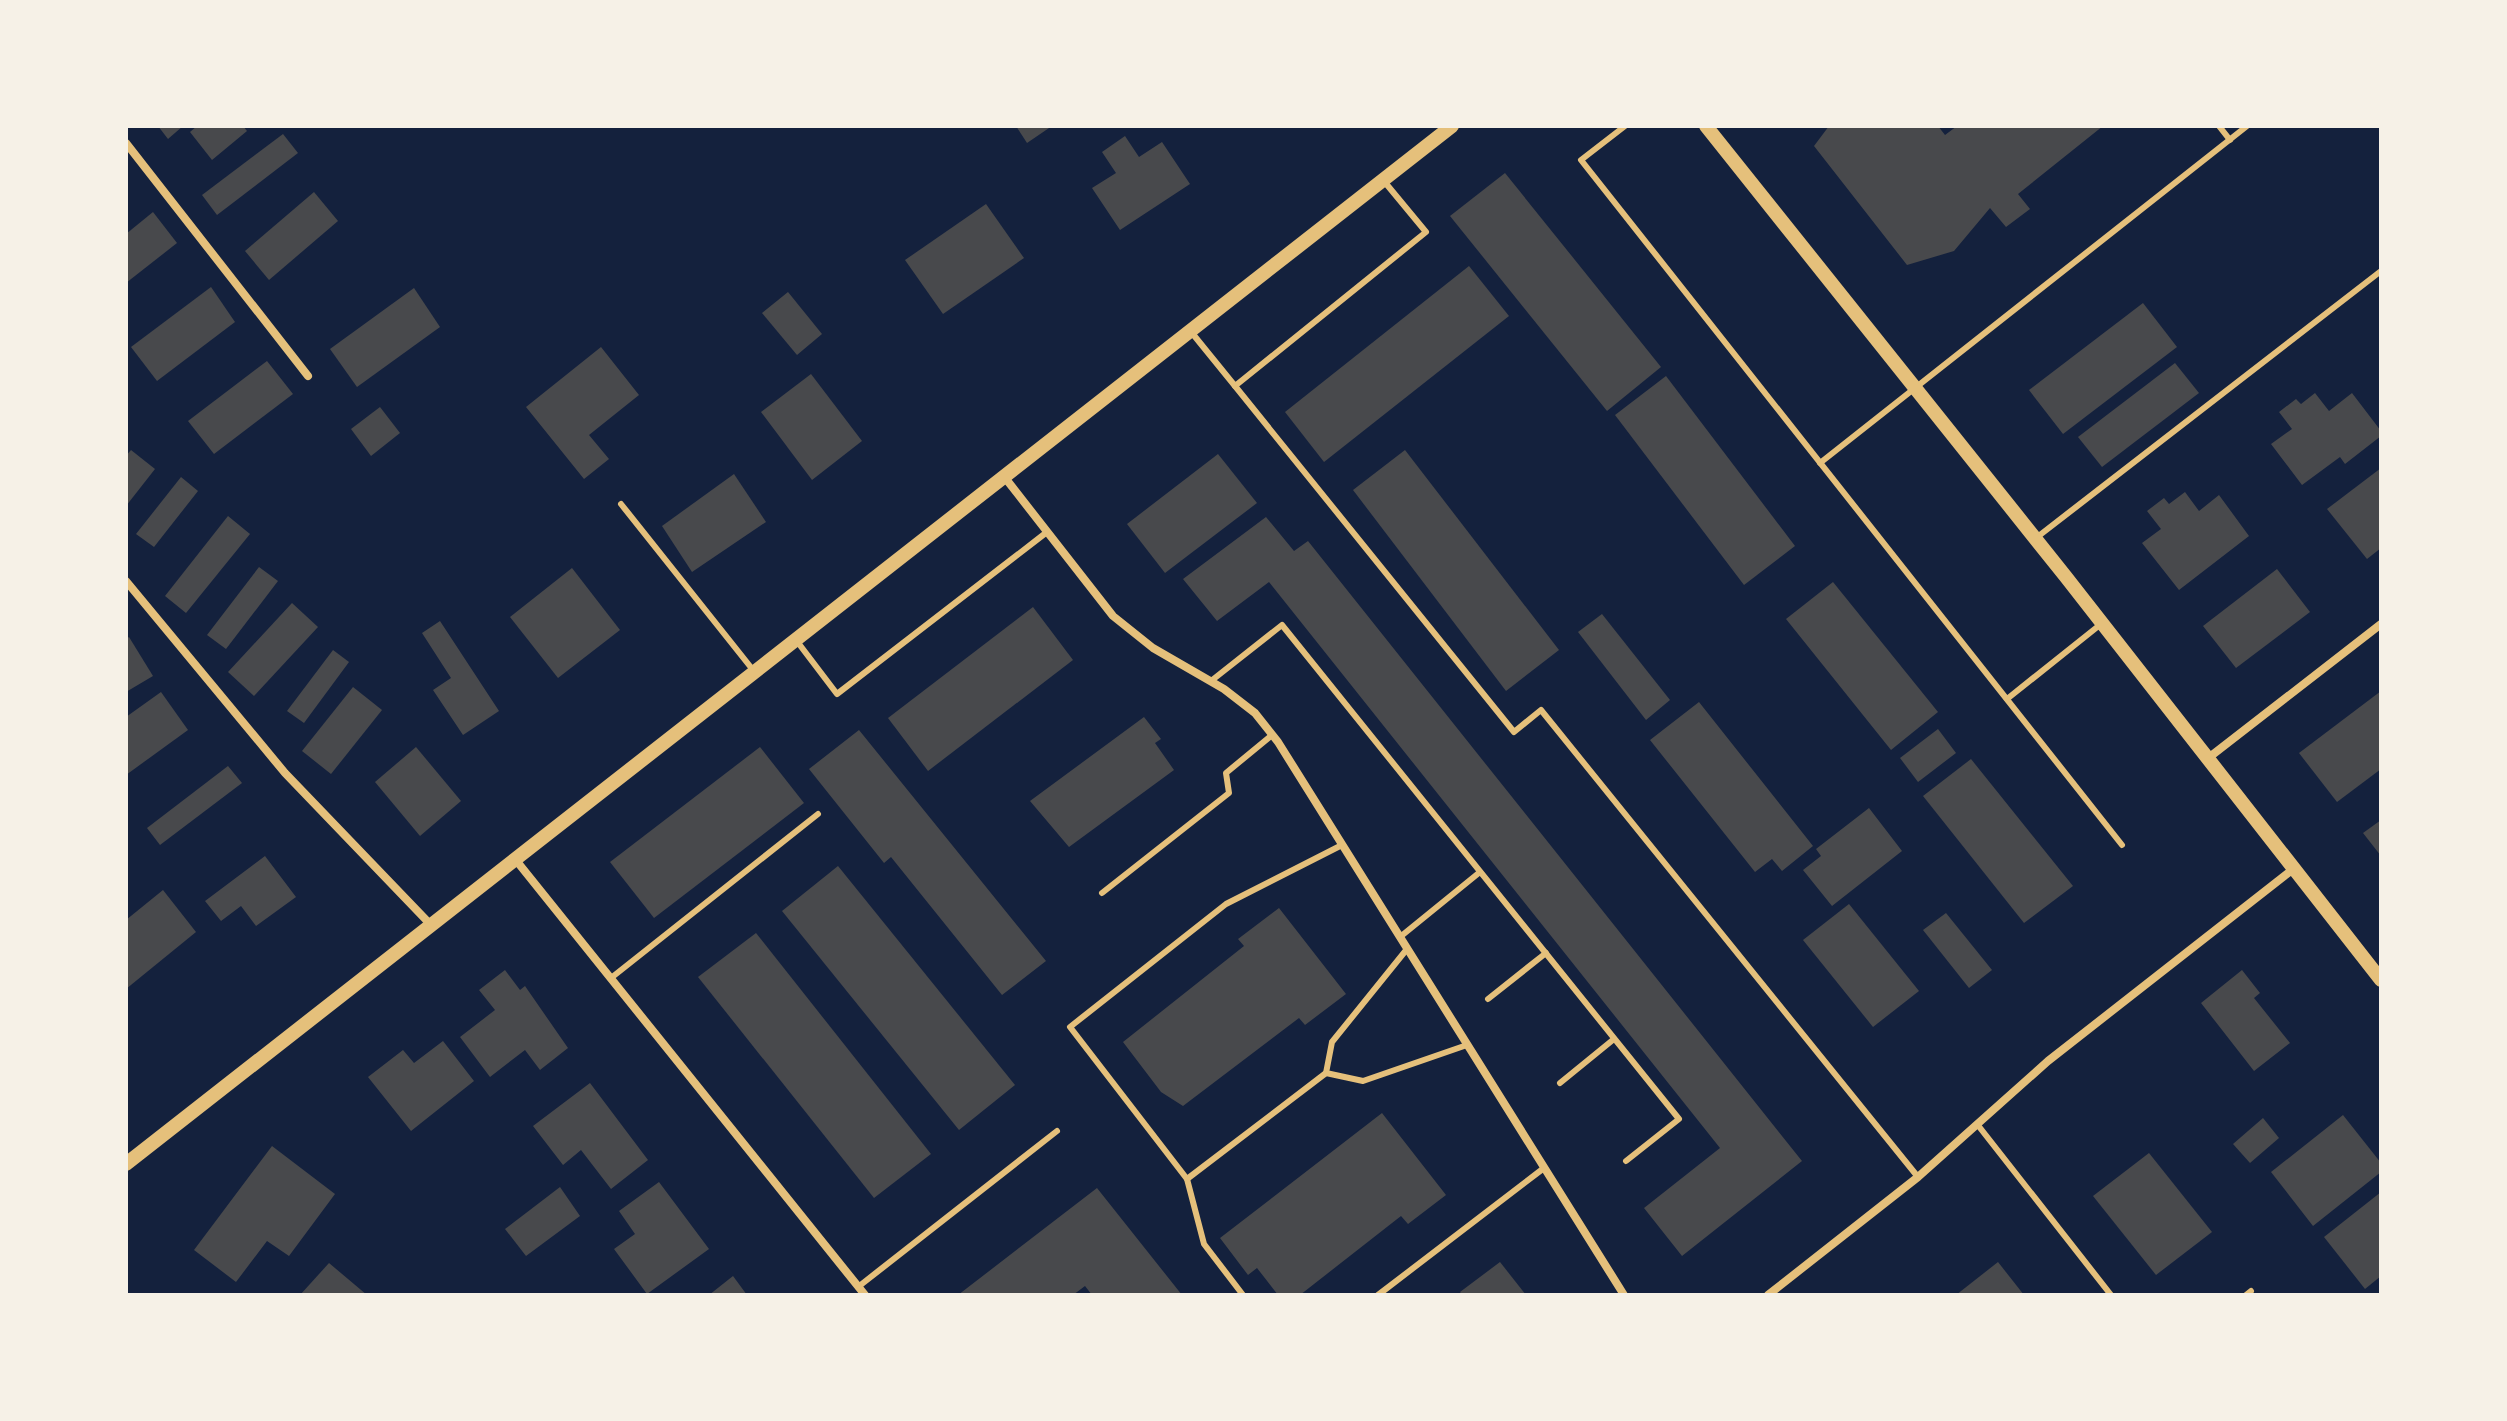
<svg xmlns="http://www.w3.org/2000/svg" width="2507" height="1421" viewBox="0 0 2507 1421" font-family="Cabin,sans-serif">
<rect width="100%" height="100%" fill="#14213d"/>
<g fill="#48494c">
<path d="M158 126H183L168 139Z"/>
<path d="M197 126H243L247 131 212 160 190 132Z"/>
<path d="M1016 126H1052L1027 143Z"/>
<path d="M1829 126H1938L1945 135 1957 126H2103L2018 194 2030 209 2006 227 1990 208 1954 251 1907 265 1814 146Z"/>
<path d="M283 134 298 153 217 215 202 195Z"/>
<path d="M1125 136 1139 157 1162 142 1190 184 1120 230 1092 188 1116 173 1102 152Z"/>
<path d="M1505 173 1661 367 1607 411 1450 216Z"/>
<path d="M314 192 338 221 269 280 245 251Z"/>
<path d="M986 204 1024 258 943 314 905 260Z"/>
<path d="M153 212 177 243 126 283V234Z"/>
<path d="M1469 266 1509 316 1324 462 1285 412Z"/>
<path d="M211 287 235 322 157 381 131 347Z"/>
<path d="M414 288 440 327 357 387 330 349Z"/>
<path d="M788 292 822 334 797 355 762 313Z"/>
<path d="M2143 303 2177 347 2063 434 2029 390Z"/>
<path d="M601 347 639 395 589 435 609 459 584 479 526 407Z"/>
<path d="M267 361 293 394 214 454 188 421Z"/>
<path d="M2175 363 2199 393 2102 467 2078 437Z"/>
<path d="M811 374 862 441 812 480 761 412Z"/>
<path d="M1666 376 1795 546 1744 585 1615 415Z"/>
<path d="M2315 393 2329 411 2352 393 2381 431V436L2345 464 2340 457 2302 485 2271 444 2292 429 2279 412 2296 399 2301 404Z"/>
<path d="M380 407 400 433 371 456 351 429Z"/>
<path d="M131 450 155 469 126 506V456Z"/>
<path d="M1405 450 1559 650 1506 691 1353 490Z"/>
<path d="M1218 454 1257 503 1165 573 1127 524Z"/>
<path d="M2381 468V548L2367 559 2327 509Z"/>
<path d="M734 474 766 522 692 572 662 526Z"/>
<path d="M181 477 198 491 154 547 136 534Z"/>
<path d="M2185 492 2199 511 2219 495 2249 536 2179 590 2142 543 2161 529 2147 511 2164 498 2169 504Z"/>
<path d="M228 516 250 534 186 613 165 596Z"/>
<path d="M1266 517 1294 551 1308 541 1802 1161 1682 1256 1644 1208 1720 1148 1269 582 1217 621 1183 579Z"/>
<path d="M259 567 278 581 226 649 207 635Z"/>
<path d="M572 568 620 630 558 678 510 617Z"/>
<path d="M2277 569 2310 612 2236 668 2203 626Z"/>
<path d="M1833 582 1938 712 1891 750 1786 619Z"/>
<path d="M292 603 318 627 254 696 228 672Z"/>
<path d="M1033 607 1073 660 928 771 888 718Z"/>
<path d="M1602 614 1670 700 1646 720 1578 632Z"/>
<path d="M440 621 499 711 463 735 433 690 451 678 422 633Z"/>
<path d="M129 637 153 676 126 692V639Z"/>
<path d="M333 650 349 662 304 723 287 711Z"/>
<path d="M353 687 382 710 331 774 302 751Z"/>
<path d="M2381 691V769L2337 802 2299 753Z"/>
<path d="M161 692 188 730 126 775V717Z"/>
<path d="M1699 702 1813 846 1782 871 1772 859 1755 872 1650 740Z"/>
<path d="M1144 717 1161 739 1155 743 1174 770 1069 847 1030 801Z"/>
<path d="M1938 729 1956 753 1918 782 1900 758Z"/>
<path d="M859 730 1046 961 1002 995 891 857 884 863 809 769Z"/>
<path d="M416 747 461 801 420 836 375 782Z"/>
<path d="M760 747 804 803 654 918 610 862Z"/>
<path d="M1971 759 2073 886 2024 923 1923 796Z"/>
<path d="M228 766 242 783 160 845 147 828Z"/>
<path d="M1869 808 1902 851 1832 906 1803 870 1821 856 1816 849Z"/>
<path d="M2381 820V856L2363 833Z"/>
<path d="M265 856 296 897 256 926 241 906 221 921 205 901Z"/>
<path d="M838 866 1015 1085 959 1130 782 911Z"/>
<path d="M163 890 196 932 126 989V920Z"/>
<path d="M1849 904 1919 991 1873 1027 1803 940Z"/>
<path d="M1279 908 1346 994 1305 1025 1299 1018 1183 1106 1161 1092 1123 1042 1244 946 1238 939Z"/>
<path d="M1946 913 1992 970 1969 988 1923 930Z"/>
<path d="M756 933 931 1154 874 1198 698 977Z"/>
<path d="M505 970 520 990 525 986 568 1048 540 1070 525 1050 490 1077 460 1037 495 1010 479 990Z"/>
<path d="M2242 970 2260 993 2254 998 2290 1043 2254 1071 2201 1003Z"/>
<path d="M443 1041 474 1081 411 1131 368 1077 403 1050 414 1063Z"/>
<path d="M590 1083 648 1160 611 1189 581 1150 563 1165 533 1126Z"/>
<path d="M1382 1113 1446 1195 1408 1224 1401 1216 1300 1295H1278L1257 1268 1248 1275 1220 1238Z"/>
<path d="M2343 1115 2381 1163V1172L2313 1226 2271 1172Z"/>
<path d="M2263 1118 2279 1138 2250 1163 2233 1144Z"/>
<path d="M272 1146 335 1194 289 1256 267 1241 236 1282 194 1250Z"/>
<path d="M2149 1153 2212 1232 2156 1275 2093 1196Z"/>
<path d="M659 1182 709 1249 647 1294 614 1249 635 1234 619 1211Z"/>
<path d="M560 1187 580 1216 526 1256 505 1229Z"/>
<path d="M1097 1188 1182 1295H1092L1085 1286 1073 1295H958Z"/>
<path d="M2381 1192V1276L2365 1289 2324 1237Z"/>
<path d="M1500 1262 1526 1295H1462L1460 1292Z"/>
<path d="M1998 1262 2024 1295H1956Z"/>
<path d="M329 1263 367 1295H300Z"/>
<path d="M733 1276 747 1295H709Z"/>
</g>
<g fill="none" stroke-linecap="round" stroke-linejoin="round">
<g stroke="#e5c07b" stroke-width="6">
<path d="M1625 126 1581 160 2122 845"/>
<path d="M2219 126 2230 140"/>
<path d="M1192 333 1235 386 1426 232 1383 180"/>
<path d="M1235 386 1514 732 1541 710 1918 1177"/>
<path d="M1820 463 2247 126"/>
<path d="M621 504 753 670"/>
<path d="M2036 538 2381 271"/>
<path d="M796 640 837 694 1047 532"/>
<path d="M1211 681 1282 625 1679 1119 1626 1161"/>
<path d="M2007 699 2101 624"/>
<path d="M1102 893 1229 793 1226 773 1272 735"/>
<path d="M1400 937 1480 872"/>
<path d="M1407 949 1332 1042 1326 1073 1363 1081 1467 1045"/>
<path d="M611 978 818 814"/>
<path d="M1488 999 1546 953"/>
<path d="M1560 1083 1614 1039"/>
<path d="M1977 1124 2111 1295"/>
<path d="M1187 1179 1326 1073"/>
<path d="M858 1287 1057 1131"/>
<path d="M1243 1295 1204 1244 1187 1179 1070 1027 1226 904 1342 845"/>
<path d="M1378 1295 1544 1168"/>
<path d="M2246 1295 2251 1291"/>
</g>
<g stroke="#e5c07b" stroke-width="8">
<path d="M126 143 308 376"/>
<path d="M1006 479 1113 616 1153 648 1224 689 1255 713 1278 742 1624 1295"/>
<path d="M126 581 285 773 431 925"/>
<path d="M2207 759 2381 624"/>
<path d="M515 859 865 1295"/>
<path d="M1768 1295 1918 1177 2048 1061 2292 870"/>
</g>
<g stroke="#e5c07b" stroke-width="14">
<path d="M1706 126 2066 577 2381 980"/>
<path d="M126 1164 1452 126"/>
</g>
</g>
<rect width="2507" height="1421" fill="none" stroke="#f6f1e7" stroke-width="256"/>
</svg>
